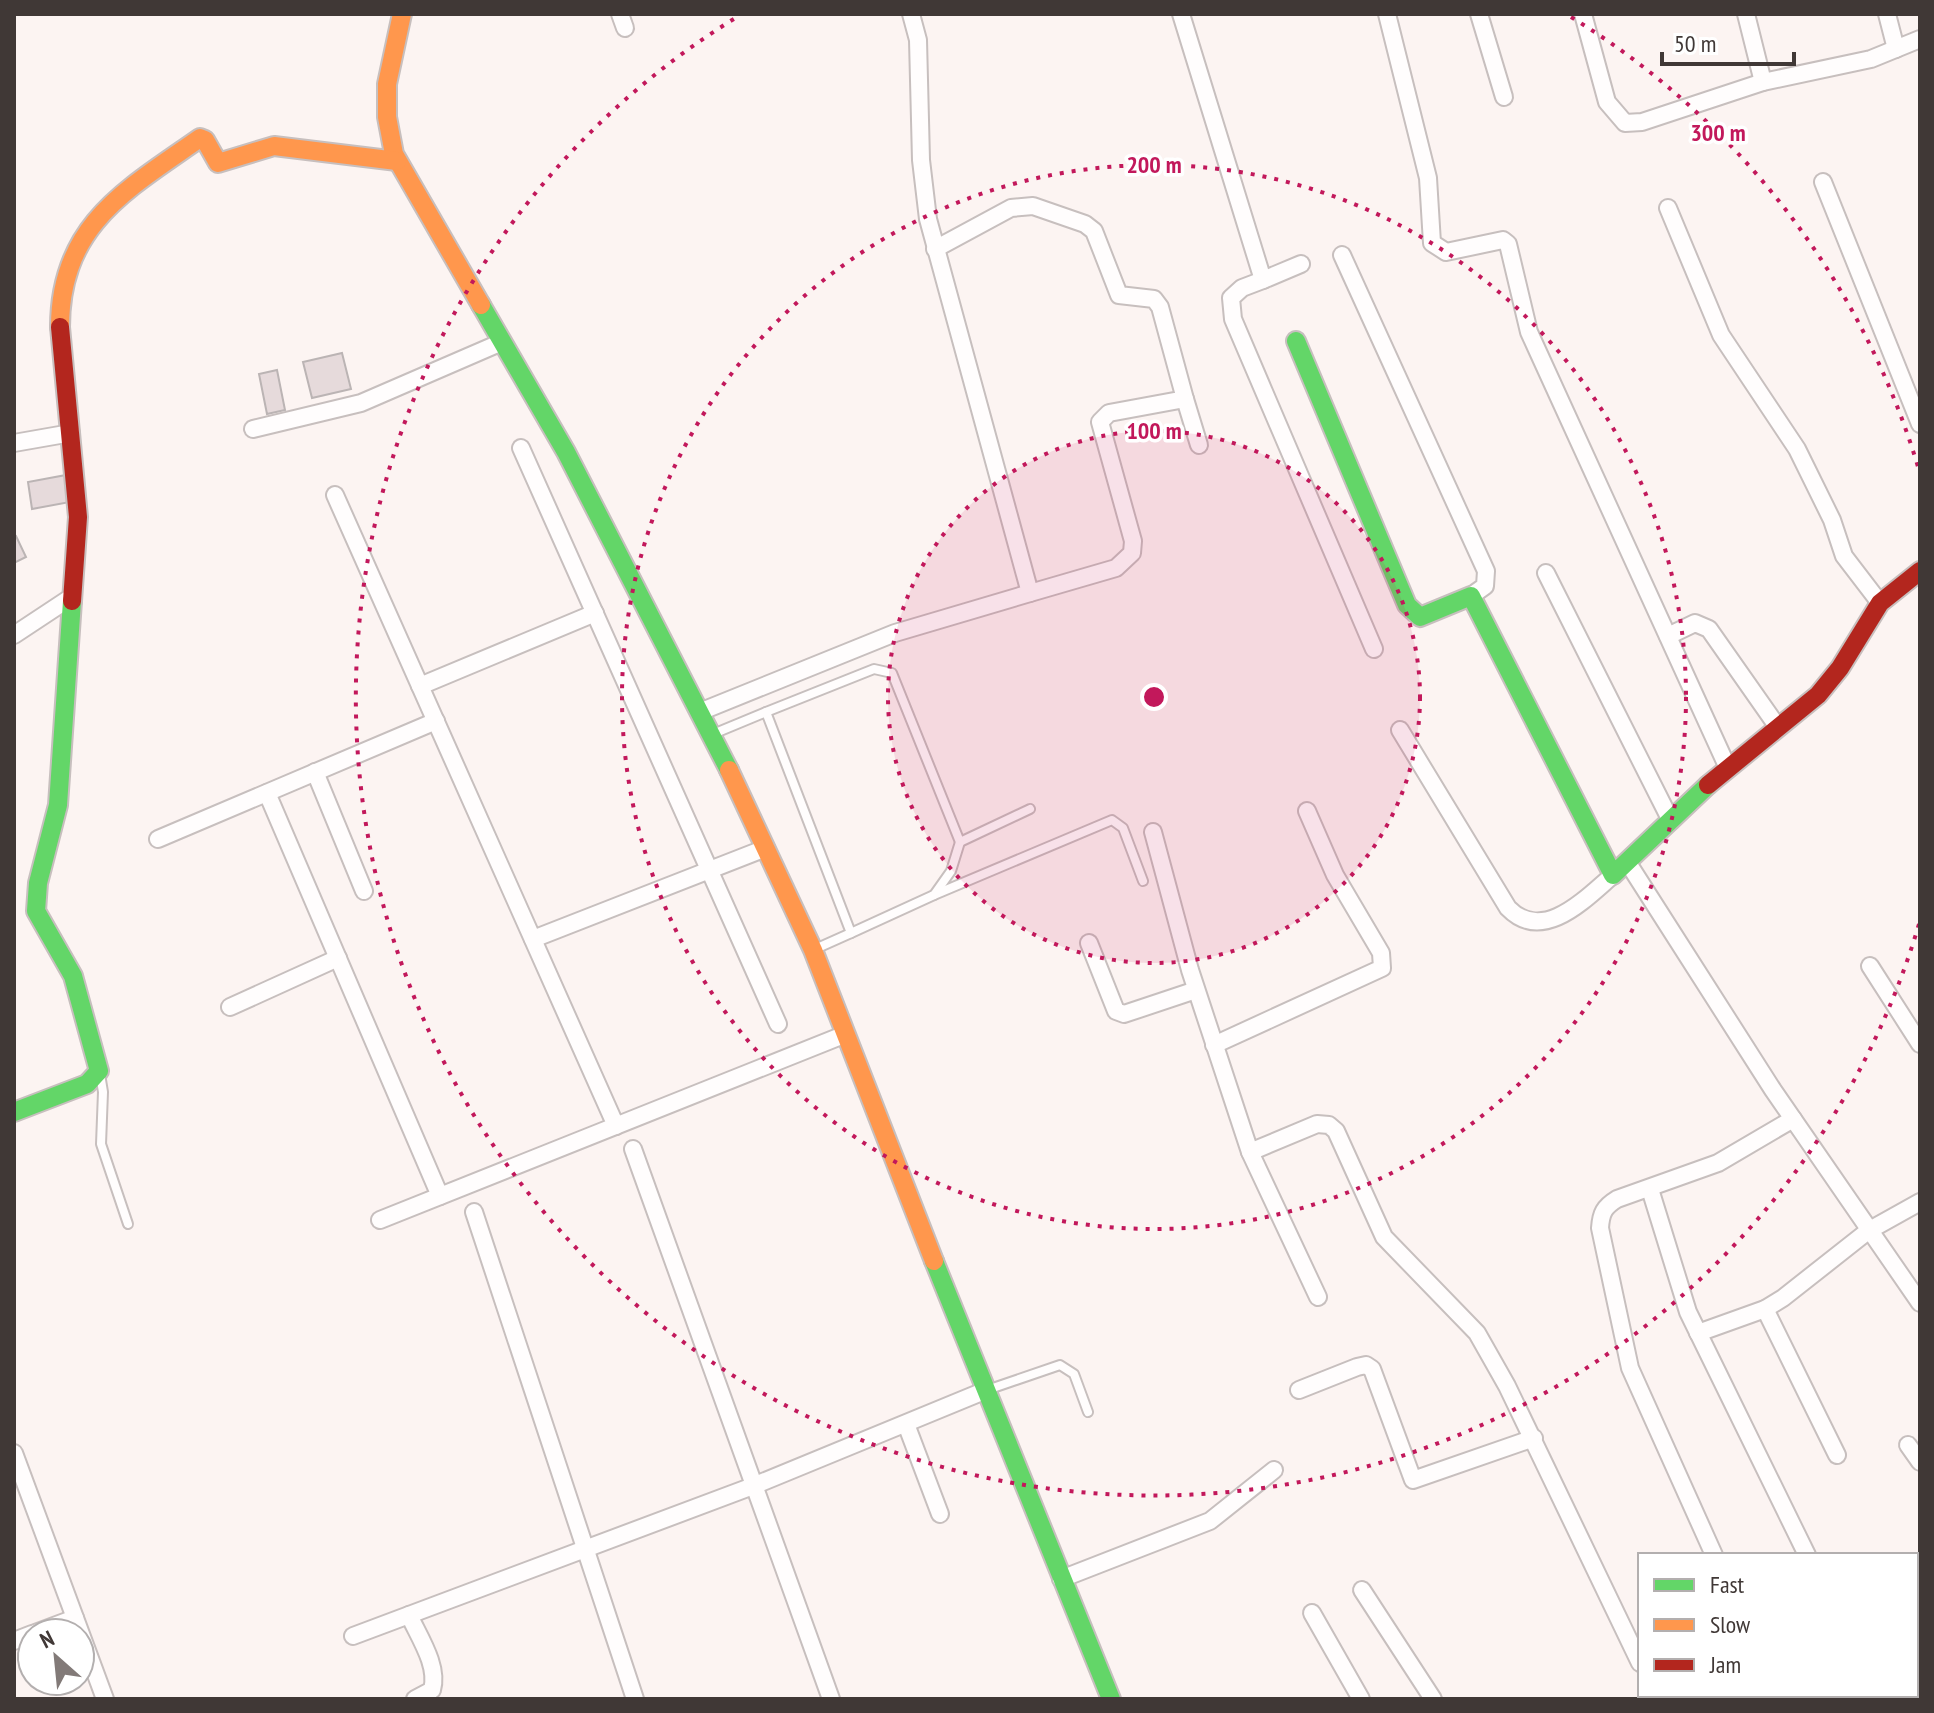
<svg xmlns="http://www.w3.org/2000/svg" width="1934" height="1713" viewBox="0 0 1934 1713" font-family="'PT Sans Narrow',sans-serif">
<rect width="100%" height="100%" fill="#fcf4f2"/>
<g fill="#e6dadb" stroke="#bbb4b4" stroke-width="2">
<path d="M342 353 351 389 312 398 303 362Z"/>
<path d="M277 370 285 410 267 414 259 374Z"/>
<path d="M66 475 70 502 32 509 28 482Z"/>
<path d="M16 536 26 557 14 563V537Z"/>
</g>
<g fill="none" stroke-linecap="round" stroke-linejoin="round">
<g stroke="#c7bfbe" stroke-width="12">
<g id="lane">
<path d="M766 712 874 669 892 673 960 842"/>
<path d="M713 734 766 712 851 933 813 950"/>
<path d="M934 895 1112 820 1123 828 1143 881"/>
<path d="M851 933 934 895 951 871 960 842 1030 809"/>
<path d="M100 1074 103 1092 101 1144 128 1224"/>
<path d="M987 1390 1060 1365 1074 1374 1088 1412"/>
</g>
</g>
<g stroke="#c7bfbe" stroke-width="20">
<g id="street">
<path d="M620 14 625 28"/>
<path d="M1181 14 1263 280 1242 288 1231 298 1233 319 1374 649"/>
<path d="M1387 14 1428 178 1432 243 1446 252 1503 240 1508 244 1529 332 1727 766"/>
<path d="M1479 14 1504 97"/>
<path d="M1583 14 1607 102 1625 123 1642 122 1763 82 1871 59 1920 39"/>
<path d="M1746 14 1763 82"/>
<path d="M1887 14 1896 49"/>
<path d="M1823 182 1920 424"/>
<path d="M1668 208 1721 335 1797 449 1832 520 1844 556 1880 603"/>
<path d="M935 249 1011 208 1033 206 1085 224 1094 231 1119 295 1154 299 1160 307 1185 399 1109 413 1100 422 1133 541 1132 553 1116 568 1030 593"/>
<path d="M1342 255 1486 571 1485 586 1471 596"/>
<path d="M1263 280 1301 264"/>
<path d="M1185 399 1199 445"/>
<path d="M253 429 361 403 502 342"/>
<path d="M14 443 71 433"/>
<path d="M521 448 778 1024"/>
<path d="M335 495 616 1126"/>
<path d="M1546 573 1671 821"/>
<path d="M14 635 73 596"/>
<path d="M1668 636 1695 623 1709 629 1777 726"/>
<path d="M420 686 595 613"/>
<path d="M702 711 895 633 1030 593 928 219 921 160 918 40 911 14"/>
<path d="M1400 730 1508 908C1543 944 1585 899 1613 875"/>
<path d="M315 772 364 891"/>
<path d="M267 793 440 1196"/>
<path d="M1153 832 1190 970 1250 1152 1317 1124 1329 1125 1336 1131 1384 1237 1477 1333 1507 1386 1640 1663"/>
<path d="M158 839 436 721"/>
<path d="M1628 863 1773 1090 1920 1303"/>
<path d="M533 939 766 848"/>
<path d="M1089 943 1116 1011 1124 1014 1196 990"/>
<path d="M1870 966 1920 1044"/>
<path d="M230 1007 338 958"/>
<path d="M1214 1045 1382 968 1381 953 1335 875 1307 811"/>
<path d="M633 1149 831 1699"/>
<path d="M1250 1152 1318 1297"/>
<path d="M1650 1189 1688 1312 1807 1555"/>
<path d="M474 1212 635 1699"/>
<path d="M380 1220 846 1034"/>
<path d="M1765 1309 1837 1455"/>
<path d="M1698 1333 1765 1309 1783 1298 1868 1231 1920 1202"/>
<path d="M1299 1390 1357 1367 1366 1365 1372 1369 1413 1480 1534 1438"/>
<path d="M906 1424 940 1514"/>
<path d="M1908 1445 1920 1462"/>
<path d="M14 1453 105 1699"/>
<path d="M1714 1555 1630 1368 1600 1228C1601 1213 1604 1207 1617 1199L1718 1163 1793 1119"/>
<path d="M1061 1579 1210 1521 1274 1470"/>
<path d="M1362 1590 1433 1699"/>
<path d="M1312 1613 1361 1699"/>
<path d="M409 1615C419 1637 439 1666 432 1690L415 1699"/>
<path d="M35 1633 75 1618"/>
<path d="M353 1636 753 1486 984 1391"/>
<path d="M14 1641 32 1634"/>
<path d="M1655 1695 1657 1699"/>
<path d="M1778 1695 1780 1699"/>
<path d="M1880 1695 1883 1699"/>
<path d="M1817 1699 1824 1695"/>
</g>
</g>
<g stroke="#c7bfbe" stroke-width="22">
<g id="fast">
<path d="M481 305 566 452 729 770"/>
<path d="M1296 341 1407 605 1420 617 1471 596 1613 875 1708 785"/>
<path d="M14 1112 87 1084 99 1071 73 976 36 911 38 883 58 805 72 601"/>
<path d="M934 1261 1111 1699"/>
</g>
</g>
<g stroke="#c7bfbe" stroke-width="22">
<g id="slow">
<path d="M402 14 387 84V117L394 154 481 305"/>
<path d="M60 327C60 225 126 190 200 138L205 140 218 163 274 146 397 161"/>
<path d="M729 770 813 950 934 1261"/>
</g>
</g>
<g stroke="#c7bfbe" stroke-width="22">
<g id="jam">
<path d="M60 327 78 517 72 601"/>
<path d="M1708 785 1818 695 1840 668 1880 603 1920 571"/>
</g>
</g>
<use href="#lane" stroke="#fffdfd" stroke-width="8"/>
<use href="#street" stroke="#fffdfd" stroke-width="16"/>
<use href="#fast" stroke="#63d668" stroke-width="18"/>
<use href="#slow" stroke="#ff974d" stroke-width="18"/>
<use href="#jam" stroke="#b3261e" stroke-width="18"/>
</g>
<circle cx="1154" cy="697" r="266" fill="#c2185b" fill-opacity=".12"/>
<g fill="none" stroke="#c2185b" stroke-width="4" stroke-dasharray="4 8">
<circle cx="1154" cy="697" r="266"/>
<circle cx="1154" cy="697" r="532"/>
<path d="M1919 924A798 798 0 1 1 737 17M1571 17A798 798 0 0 1 1919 470"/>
</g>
<circle cx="1154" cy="697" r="12" fill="#c2185b" stroke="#fff" stroke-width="4"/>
<g font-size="24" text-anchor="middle" font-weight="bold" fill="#c2185b" stroke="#fff" stroke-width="7" stroke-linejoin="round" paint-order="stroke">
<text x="1718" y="141">300 m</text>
<text x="1154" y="173">200 m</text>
<text x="1154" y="439">100 m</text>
</g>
<rect width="1934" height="1713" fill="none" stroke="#403836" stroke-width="32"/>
<rect x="1638" y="1553" width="280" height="144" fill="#ffffff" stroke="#b3afaf" stroke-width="2"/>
<rect x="1654" y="1579" width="40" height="12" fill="#63d668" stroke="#b3afaf" stroke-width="2"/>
<text x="1710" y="1593" font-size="24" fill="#403836">Fast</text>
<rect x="1654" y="1619" width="40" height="12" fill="#ff974d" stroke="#b3afaf" stroke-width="2"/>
<text x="1710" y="1633" font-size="24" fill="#403836">Slow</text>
<rect x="1654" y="1659" width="40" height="12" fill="#b3261e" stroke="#b3afaf" stroke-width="2"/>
<text x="1710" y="1673" font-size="24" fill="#403836">Jam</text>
<g transform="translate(56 1657) rotate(333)"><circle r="38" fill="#ffffff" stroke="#b3afaf" stroke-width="2"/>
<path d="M0-6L14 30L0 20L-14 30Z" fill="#827a78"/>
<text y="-12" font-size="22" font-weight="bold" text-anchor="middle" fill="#403836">N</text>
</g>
<path d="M1662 52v12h132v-12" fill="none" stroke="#403836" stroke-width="4"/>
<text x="1674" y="52" font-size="24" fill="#403836" stroke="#ffffff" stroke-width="6" paint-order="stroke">50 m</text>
</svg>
